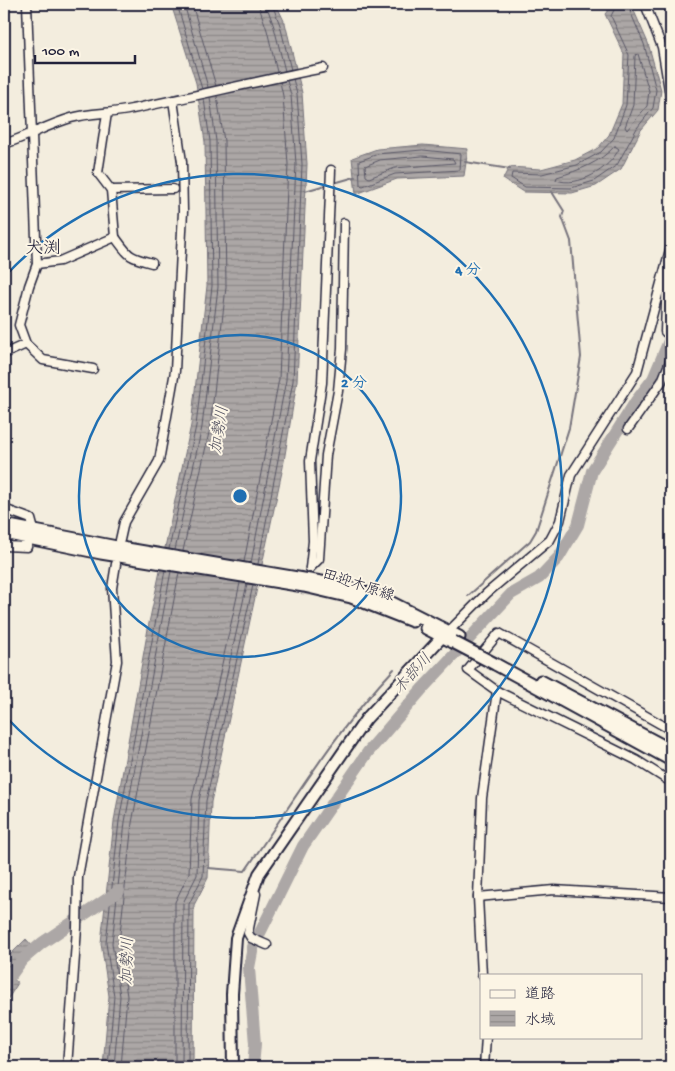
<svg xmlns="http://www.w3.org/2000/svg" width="675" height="1071" viewBox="0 0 675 1071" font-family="'Gochi Hand','Klee One',sans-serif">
<defs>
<pattern id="water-rules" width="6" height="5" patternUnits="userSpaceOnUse" patternTransform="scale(1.25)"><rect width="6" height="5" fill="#aca7a6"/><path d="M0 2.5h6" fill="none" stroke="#8c8888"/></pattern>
</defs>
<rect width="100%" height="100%" fill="#f3edde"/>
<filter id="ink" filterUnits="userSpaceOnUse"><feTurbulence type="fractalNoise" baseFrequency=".02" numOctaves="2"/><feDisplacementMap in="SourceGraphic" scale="10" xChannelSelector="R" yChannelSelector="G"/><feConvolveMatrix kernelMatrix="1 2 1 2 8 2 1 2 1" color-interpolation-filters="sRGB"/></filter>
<g filter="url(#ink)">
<g fill="url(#water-rules)" stroke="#75727b">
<path d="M171 4H276L285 23 302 93 307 164 297 381 283 467 211 802 208 878 194 905 193 1067H103L109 996 101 943 114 821 149 623 191 425 207 286 205 142 196 83Z"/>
<path d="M613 4H631L648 43 661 90 658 110 641 130 621 169 596 186 572 193 523 192 503 179 509 167 541 169 575 160 598 148 609 135 622 104 624 54 605 14Z"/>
<path d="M423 145 468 149 464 176 397 179 356 194 352 158 377 149Z"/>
<path d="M26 939 34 948 10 970 9 976 18 983 4 1005V961Z"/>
</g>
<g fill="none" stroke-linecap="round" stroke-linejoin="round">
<g stroke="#595766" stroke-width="1">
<path d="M177 4 202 89"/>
<path d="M184 4 208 87"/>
<path d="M192 4 216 86"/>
<path d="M258 4 267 30 277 72"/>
<path d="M266 4 274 27 285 71"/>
<path d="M272 4 280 25 291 70"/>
<path d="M617 4 611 16 629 55 626 105 614 138 601 152 577 165 542 174 512 173 511 178 525 187 571 188 594 181 617 165 637 128 653 108 656 90 644 44 627 4"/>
<path d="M638 54 649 91 647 106 627 130 625 127 633 105 635 56Z"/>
<path d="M615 146 619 149C609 169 579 188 556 180L557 177C580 170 599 163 615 146Z"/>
<path d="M423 150 461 154 460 170 395 174 363 186 360 185 359 161 378 154Z"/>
<path d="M423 156 453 159 455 163 395 168 369 178 366 176 365 166 380 160Z"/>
<path d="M169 549 196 426 212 286 210 141 204 99"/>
<path d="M175 550 202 427 218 287 216 141 210 97"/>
<path d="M183 551 210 428 226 287 224 141 217 96"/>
<path d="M244 562 279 379 288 164 283 96 280 82"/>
<path d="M251 563 286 380 296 164 291 95 287 81"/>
<path d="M258 564 293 381 302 164 297 94 293 79"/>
<path d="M108 1067 114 996 106 943 119 821 165 570"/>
<path d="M114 1067 120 996 112 943 125 822 171 571"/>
<path d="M121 1067 127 996 119 943 132 823 179 573"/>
<path d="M175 1067V902L189 873 192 799 240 583"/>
<path d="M182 1067 183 903 197 875 199 800 247 584"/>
<path d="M188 1067 189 904 203 876 206 801 253 585"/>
</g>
<g stroke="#75727b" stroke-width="2">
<path d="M465 162 510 169"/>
<path d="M334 183 355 177"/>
<path d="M305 191 329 184"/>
<path d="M468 596 530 541 536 531 569 428 581 357 571 241 562 217 564 211 552 192"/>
<path d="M208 868 245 871C293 802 336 730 394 669"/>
</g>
<g stroke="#aca7a6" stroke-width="12">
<path d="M669 4 671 9"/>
<path d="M4 985 22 960 42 943 119 891"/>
<path d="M253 1067 255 1044 249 968 253 947 303 846 368 752 423 688 511 594 539 578 559 557 578 525 592 471 636 401 653 379 671 336"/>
</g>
<path stroke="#c9c4bd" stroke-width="8" stroke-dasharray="8 4" stroke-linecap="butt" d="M305 595 310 568"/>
<g stroke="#22223b" stroke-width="11">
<g id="minor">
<path d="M27 4 37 264 29 286 19 325 26 344 43 360 93 369"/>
<path d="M645 4 662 47 671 102"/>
<path d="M4 144C27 137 47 125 71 118 91 112 111 114 132 109 195 96 259 81 323 68"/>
<path d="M111 190 173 189"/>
<path d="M115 237C129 256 128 257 152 263"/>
<path d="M37 264 60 261 115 237 111 190 98 173 107 113"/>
<path d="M667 276 665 332 671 336"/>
<path d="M4 354 26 344"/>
<path d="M628 429 662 381 671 359"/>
<path d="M4 509 31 519 34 530"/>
<path d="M120 540 124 522 159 461 175 371 183 211 182 162 173 100"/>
<path d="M4 546 27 547 29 538"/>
<path d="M310 568 313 541 310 461 322 383 331 170"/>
<path d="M310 568 319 559 326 455 338 391 342 349 344 223"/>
<path d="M447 633 487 593 550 540 560 521 571 475 637 372 671 246"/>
<path d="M671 730 499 633 468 670 497 691 636 760 671 782"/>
<path d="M256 894 248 933 251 938 267 945"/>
<path d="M478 897 554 890 671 897"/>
<path d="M482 975 478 897 482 798 497 691"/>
<path d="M67 1067 77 928 78 877 117 661 112 588 116 564"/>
<path d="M484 1067 486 1037"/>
</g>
</g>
<g stroke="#22223b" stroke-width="14">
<path id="tertiary" d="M233 1067 232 994 236 938 259 874 366 719 442 637"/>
</g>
<g stroke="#22223b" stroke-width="15">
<g id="secondary">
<path d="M4 525 127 549 339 585 382 598 459 637"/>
<path d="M4 533 101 553 304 586 351 597 412 621"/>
<path d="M426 628 453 642"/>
<path d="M495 664 671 760"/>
<path d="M541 681 671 750"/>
</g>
</g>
<use href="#minor" stroke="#fcf5e5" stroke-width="8"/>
<use href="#tertiary" stroke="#fcf5e5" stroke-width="10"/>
<use href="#secondary" stroke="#fcf5e5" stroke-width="11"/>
<g stroke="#22223b" stroke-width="15" stroke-linecap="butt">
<path id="secondary-bridge" d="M453 642 495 664"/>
</g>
<use href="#secondary-bridge" stroke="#fcf5e5" stroke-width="11"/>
</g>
</g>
<g fill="none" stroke="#1f6fb2" stroke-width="2.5">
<circle cx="240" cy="496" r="161"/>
<path d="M5 276A322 322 0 1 1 5 716"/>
</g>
<g text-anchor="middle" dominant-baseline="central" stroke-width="4" stroke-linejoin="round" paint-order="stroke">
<g font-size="15" fill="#22223b" stroke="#fcf5e5">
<text transform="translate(358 586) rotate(18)">田迎木原線</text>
</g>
<g font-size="16" font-style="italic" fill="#525160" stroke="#fcf5e5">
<text transform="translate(221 430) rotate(-81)">加勢川</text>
<text transform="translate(414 675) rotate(-48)">木部川</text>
<text transform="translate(129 961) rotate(-88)">加勢川</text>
</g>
<g font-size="18" fill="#22223b" stroke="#fcf5e5">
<text x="43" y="249">犬渕</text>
</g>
</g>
<circle cx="240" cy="496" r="8" fill="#1f6fb2" stroke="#fcf5e5" stroke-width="2.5"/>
<g font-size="15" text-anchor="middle" font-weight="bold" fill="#1f6fb2" stroke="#fcf5e5" stroke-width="4" stroke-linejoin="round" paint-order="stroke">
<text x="468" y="274">4 分</text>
<text x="354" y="387">2 分</text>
</g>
<rect width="675" height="1071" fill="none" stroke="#fcf5e5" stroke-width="20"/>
<rect x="10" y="10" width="655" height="1051" fill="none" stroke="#22223b" stroke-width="2" filter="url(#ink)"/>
<rect x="480" y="974" width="162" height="65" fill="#fcf5e5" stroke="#a5a1a1"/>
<rect x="490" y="990" width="25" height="8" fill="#fcf5e5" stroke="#a5a1a1"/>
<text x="525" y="998" font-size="15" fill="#22223b">道路</text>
<rect x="490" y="1011" width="25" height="15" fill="url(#water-rules)" stroke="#a5a1a1"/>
<text x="525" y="1024" font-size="15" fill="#22223b">水域</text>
<path d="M35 55v8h100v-8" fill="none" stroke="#22223b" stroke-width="2.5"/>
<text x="42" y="55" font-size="15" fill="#22223b" stroke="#fcf5e5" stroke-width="4" paint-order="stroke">100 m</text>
</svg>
